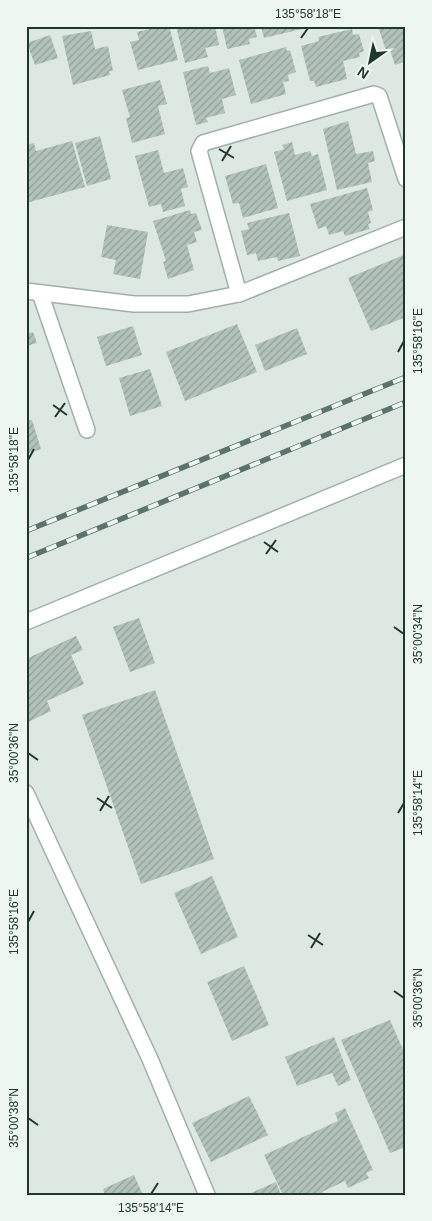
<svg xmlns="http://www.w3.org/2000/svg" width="432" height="1221" viewBox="0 0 432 1221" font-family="Helvetica,sans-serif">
<defs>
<pattern id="building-hatch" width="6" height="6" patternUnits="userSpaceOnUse" patternTransform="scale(1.25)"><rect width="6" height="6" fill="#b3c3bc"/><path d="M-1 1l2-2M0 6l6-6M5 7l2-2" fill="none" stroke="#919f99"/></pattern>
</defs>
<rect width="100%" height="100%" fill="#dee8e3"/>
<g fill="url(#building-hatch)">
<path d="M149 26H169L178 60 138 70 130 42 139 40 137 32 150 29Z"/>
<path d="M176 26H215L219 45 205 48 208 57 185 63Z"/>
<path d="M222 26H254L257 37 249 39 250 44 227 49Z"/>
<path d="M261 26H310V27L264 38Z"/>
<path d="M378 26H406V61L395 65 390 50 386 51Z"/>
<path d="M352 29 353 35 359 34 364 51 359 53 360 57 343 61 347 79 316 87 314 81H310L301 46 319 41 318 37Z"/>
<path d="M91 31 95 49 108 46 113 71H109L110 75 73 85 62 36Z"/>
<path d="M50 35 58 58 35 65 27 43Z"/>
<path d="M286 47 287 51 290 50 296 72 288 75 289 81 283 82 286 94 251 104 239 60Z"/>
<path d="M208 66 210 73 229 68 236 95 222 99 225 113 206 118 208 122 196 125 183 72Z"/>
<path d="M160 80 167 104 158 106 165 134 132 143 126 118 130 117 122 90Z"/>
<path d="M348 121 356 154 373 151 375 161 368 163 372 182 337 190 323 129Z"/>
<path d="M100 136 111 179 87 186 75 143Z"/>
<path d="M72 141 85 187 26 203V145L34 143 36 151Z"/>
<path d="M292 142 295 155 310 151 312 156 318 154 327 190 287 201 274 152 284 149 282 145Z"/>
<path d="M158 150 164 173 183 168 188 187 181 189 185 206 163 212 161 204 149 207 135 156Z"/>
<path d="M266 164 278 208 243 218 239 203 233 204 225 176Z"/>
<path d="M367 188 373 210 368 212 371 223 368 224 370 229 345 236 343 231 329 235 326 226 318 229 310 204Z"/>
<path d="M190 210 191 214 196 213 202 230 194 232 197 242 187 245 194 270 168 279 163 262 166 261 153 221Z"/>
<path d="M289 213 300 256 278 261 277 257 258 261 256 253 247 255 241 231 249 229 247 223Z"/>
<path d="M107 225 148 232 140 279 113 274 116 260 101 257Z"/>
<path d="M406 254V317L371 331 348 278Z"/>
<path d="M237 324 257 372 185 401 166 352Z"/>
<path d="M133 326 142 355 106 366 97 337Z"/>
<path d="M297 328 307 354 265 371 255 345Z"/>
<path d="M33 332 37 343 26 346V334Z"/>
<path d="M150 369 162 406 130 416 119 378Z"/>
<path d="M32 420 41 449 26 454V421Z"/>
<path d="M139 618 155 663 130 672 113 627Z"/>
<path d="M76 636 83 650 71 655 84 684 47 701 51 711 26 723V659Z"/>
<path d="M155 690 214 859 141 884 82 715Z"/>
<path d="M212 876 238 937 201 954 174 893Z"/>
<path d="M244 966 269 1025 232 1041 207 982Z"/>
<path d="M390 1020 406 1056V1147L390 1153 341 1040Z"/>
<path d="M334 1037 351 1080 338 1086 332 1073 297 1086 285 1057Z"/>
<path d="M249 1096 268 1135 211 1162 192 1123Z"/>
<path d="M345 1108 373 1170 366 1173 369 1178 348 1188 345 1181 322 1192 323 1195H283L264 1155 338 1121 335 1113Z"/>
<path d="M134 1175 143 1195H105L103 1189Z"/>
<path d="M276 1182 281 1195H247Z"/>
</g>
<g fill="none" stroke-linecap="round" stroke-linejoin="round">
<g stroke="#a1afaa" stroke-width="18">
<g id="minor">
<path d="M26 291 134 304H188L239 294 406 227"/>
<path d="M40 293 87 430"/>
<path d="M239 294 199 151 203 143 374 94 379 96 406 179"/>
<path d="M26 622 406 465"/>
<path d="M26 793 150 1059 207 1195"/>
</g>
</g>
<use href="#minor" stroke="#fff" stroke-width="15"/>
<g stroke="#5a736c" stroke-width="5.5">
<g id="rail">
<path d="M26 531 406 377"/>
<path d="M26 558 406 402"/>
</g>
</g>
<use href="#rail" stroke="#eef6f1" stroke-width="4" stroke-dasharray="11" stroke-linecap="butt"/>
</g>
<path fill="none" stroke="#203730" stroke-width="2" d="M301 38 308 28M219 149 234 158M222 161 231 146M398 352 404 341M53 405 67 415M55 417 65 403M28 460 34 449M264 542 278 552M266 554 276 540M394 627 404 634M28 753 38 760M97 798 112 808M100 811 109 796M398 813 404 803M28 922 34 911M308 935 323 945M311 948 320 933M394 991 404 998M28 1118 38 1125M151 1194 158 1183"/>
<rect width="432" height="1221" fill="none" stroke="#eef6f1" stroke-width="55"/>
<g transform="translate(370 62) rotate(213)" stroke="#eef6f1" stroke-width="4" paint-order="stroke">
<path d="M0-4L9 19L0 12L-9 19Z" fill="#203730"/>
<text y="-8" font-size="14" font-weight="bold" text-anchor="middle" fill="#203730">N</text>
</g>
<rect x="28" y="28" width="376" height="1166" fill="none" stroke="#203730" stroke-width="2"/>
<g font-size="12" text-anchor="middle" fill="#203730">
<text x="308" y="18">135°58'18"E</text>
<text transform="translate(418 341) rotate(-90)" y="4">135°58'16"E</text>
<text transform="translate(14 460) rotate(-90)" y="4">135°58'18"E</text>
<text transform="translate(418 634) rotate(-90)" y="4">35°00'34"N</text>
<text transform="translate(14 753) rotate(-90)" y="4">35°00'36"N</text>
<text transform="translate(418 803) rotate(-90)" y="4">135°58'14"E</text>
<text transform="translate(14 922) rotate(-90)" y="4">135°58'16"E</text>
<text transform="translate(418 998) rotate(-90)" y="4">35°00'36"N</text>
<text transform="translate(14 1118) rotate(-90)" y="4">35°00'38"N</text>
<text x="151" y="1212">135°58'14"E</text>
</g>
</svg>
